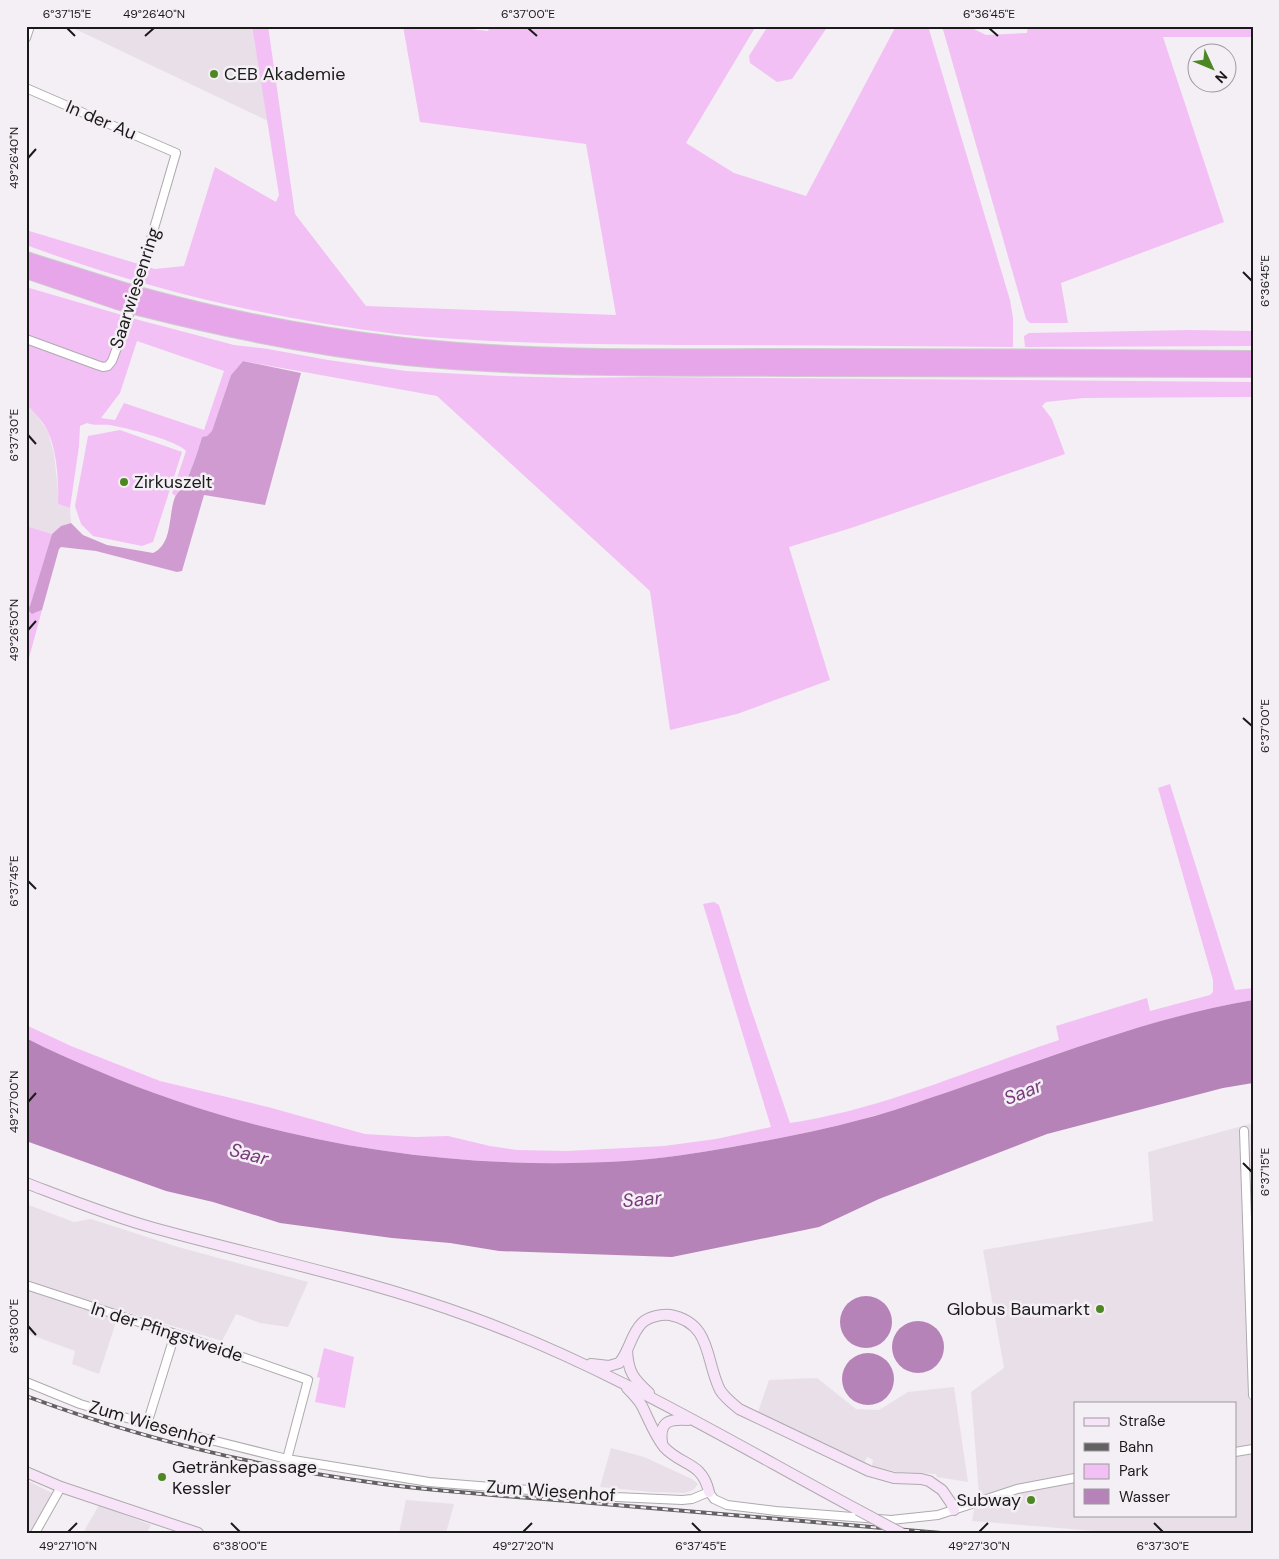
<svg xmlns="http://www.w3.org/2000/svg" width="1279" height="1559" viewBox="0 0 1279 1559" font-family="'DM Sans',sans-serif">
<rect width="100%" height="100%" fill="#f4eff4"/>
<g fill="#e9dfe9" fill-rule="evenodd">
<path d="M69 26H252L268 121Z"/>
<path d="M26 404 35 412 48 432 54 454 58 490V504L70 508 71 523 61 526 52 534 26 526Z"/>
<path d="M1253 1123V1533H1119L972 1521 974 1510 979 1495 971 1392 1004 1368 983 1250 1153 1221 1148 1152ZM1075 1403H1235V1515H1075Z"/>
<path d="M26 1204 74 1222 91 1219 178 1247 308 1282 288 1327 260 1323 236 1314 222 1341 120 1310 99 1374 72 1364 75 1351 26 1333Z"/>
<path d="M817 1378 856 1409 879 1410 908 1392 954 1387 968 1482 937 1477 936 1474 898 1472 872 1466 873 1460 867 1457 864 1463 758 1412 769 1380Z"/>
<path d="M611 1448 644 1457 692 1479 698 1484 693 1490 685 1493 652 1492 600 1487Z"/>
<path d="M26 1480 52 1493 31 1533H26Z"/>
<path d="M406 1500 454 1504 446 1533H399Z"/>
<path d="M99 1505 151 1525 147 1533H83Z"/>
</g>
<g fill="#f2c0f4" fill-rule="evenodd">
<path d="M252 26H268L295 214 366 306 616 315 586 144 420 122 403 26H446L488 31 490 26H756L686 143 734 173 806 196 896 26H928L1010 300 1013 318V347C903 346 793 345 682 345 587 344 491 344 396 334 271 319 145 289 26 245V230L155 269 184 266 215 167 276 202 279 195Z"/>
<path d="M768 26H828L792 79 777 82 750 63 749 56Z"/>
<path d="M942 26H968L986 35 1027 33 1028 26H1253V37H1163L1224 222 1061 283 1068 323H1030L1026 319Z"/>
<path d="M26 287 139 320 234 345 268 349 328 360 406 371 500 376 576 378 642 377 1253 382V397L1084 398 1046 402 1042 406 1052 419 1065 454 851 528 789 547 830 680 737 714 670 730 650 591 437 396 243 361 231 375 212 432 207 436 202 437C196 458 189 479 175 496L172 493 186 451 184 449C170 439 127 428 110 425 102 424 95 426 87 423L80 426 79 446 70 508 58 504C59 483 57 451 48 432 44 422 34 412 26 404ZM137 341 224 371 204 430 124 403 115 420 101 418 120 393Z"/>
<path d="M1190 330 1253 331V346L1025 347 1024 336 1029 333Z"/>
<path d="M120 430 182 452 153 542 142 546 93 536 81 524 75 506 88 436Z"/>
<path d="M26 526 52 534 30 607 27 609 35 613 42 610 26 669Z"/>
<path d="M1170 784 1235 990 1253 988V1000C1151 1018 1052 1056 954 1090 924 1100 894 1111 863 1119 820 1131 776 1139 732 1147 697 1153 661 1159 625 1161 445 1172 262 1141 96 1070 72 1060 49 1050 26 1038V1025L71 1046 160 1081 268 1107 365 1134 415 1137 448 1136 490 1146 517 1150 567 1151 664 1146 716 1139 771 1127 703 904 714 902 719 905 748 1000 790 1123C880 1110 972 1069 1059 1040L1056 1026 1147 998 1150 1011 1210 995 1213 992V980L1158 788Z"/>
<path d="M324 1348 354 1357 345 1408 315 1402 320 1378 317 1377Z"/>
</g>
<path fill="#d09bd1" d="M243 361 301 373 265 505 204 495 182 571 177 572 96 551 61 547 59 549 42 610 32 614 27 609 30 606 52 534 61 526 71 523 83 535 107 545 153 553C173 544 168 515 175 497 177 493 181 489 184 485 192 469 197 454 202 437L207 436 212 431 231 375Z"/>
<g fill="#b683b8">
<path d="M1253 1000V1083L1223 1088 1047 1134 879 1199 819 1227 672 1257 499 1251 450 1243 392 1238 280 1223 213 1202 166 1191 26 1141V1038C49 1050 72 1060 96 1070 262 1141 445 1172 625 1161 661 1159 697 1153 732 1147 776 1139 820 1131 863 1119 892 1112 920 1101 948 1092 1048 1058 1148 1018 1253 1000Z"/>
<circle cx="866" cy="1322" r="26"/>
<circle cx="918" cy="1347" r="26"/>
<circle cx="868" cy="1379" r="26"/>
</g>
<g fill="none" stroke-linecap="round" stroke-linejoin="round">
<g stroke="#aeaaae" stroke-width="10">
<g id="street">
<path d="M26 38 30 26"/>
<path d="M26 88 176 153 127 321 112 361 108 366 103 367 97 365 26 339"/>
<path d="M1244 1131 1253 1395"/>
<path d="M26 1285 197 1341 308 1380 287 1459"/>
<path d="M26 1382 80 1404 147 1424 287 1459 429 1482 616 1497 682 1500 692 1499 709 1492 714 1499 727 1505 776 1511 891 1520 938 1515 1017 1489 1075 1478"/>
<path d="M147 1424 175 1334"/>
<path d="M1235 1452 1253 1449"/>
<path d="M35 1533 61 1487"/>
</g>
</g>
<g stroke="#aeaaae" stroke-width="12">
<g id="secondary">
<path d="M26 1183C68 1199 110 1216 154 1228 259 1257 368 1279 471 1317 607 1366 731 1442 858 1510"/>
<path d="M627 1350C628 1372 633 1378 649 1393"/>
<path d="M591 1364 609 1366 619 1363C630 1351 630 1335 642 1323 648 1317 661 1314 670 1315 712 1323 705 1360 720 1390 725 1398 732 1403 739 1409L869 1471 894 1478 921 1479 929 1481 942 1490 951 1503 954 1510"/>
<path d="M627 1388C632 1393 638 1399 642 1406 649 1420 654 1434 664 1447 681 1466 702 1461 709 1492"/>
<path d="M662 1443C659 1421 669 1419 688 1420"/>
<path d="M26 1472 61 1487 198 1533"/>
</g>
</g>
<g stroke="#cdcdcd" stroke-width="16">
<g id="highway">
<path d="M26 259 121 289"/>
<path d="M26 271 117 302"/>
<path d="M146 296C231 319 316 335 404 345 531 359 661 356 789 356 944 356 1098 357 1253 358"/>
<path d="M142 309C229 331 317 349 406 358 539 371 672 368 804 369 954 369 1103 370 1253 370"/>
</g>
</g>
<use href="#street" stroke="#fff" stroke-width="8"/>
<use href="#secondary" stroke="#f8e4f9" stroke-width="10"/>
<use href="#highway" stroke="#e7a5ea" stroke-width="14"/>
<g stroke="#636163" stroke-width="4">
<path id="rail" d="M26 1396C141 1439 262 1468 383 1484 453 1493 523 1497 592 1503 709 1513 825 1523 941 1533"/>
</g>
<use href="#rail" stroke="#f4eff4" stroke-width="2" stroke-dasharray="5.5" stroke-linecap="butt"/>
<g stroke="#aeaaae" stroke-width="12" stroke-linecap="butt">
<path id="secondary-bridge" d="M858 1510 901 1533"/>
</g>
<g stroke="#cdcdcd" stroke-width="16" stroke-linecap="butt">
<g id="highway-bridge">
<path d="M121 289 146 296"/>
<path d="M117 302 142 309"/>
</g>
</g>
<use href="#secondary-bridge" stroke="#f8e4f9" stroke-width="10"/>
<use href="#highway-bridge" stroke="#e7a5ea" stroke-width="14"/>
</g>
<path fill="none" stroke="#1b1a1b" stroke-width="2" d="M67 28 75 36M528 28 537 36M989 28 998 36M145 36 154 28M28 158 36 149M1243 272 1252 281M28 435 36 444M28 630 36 621M1243 718 1252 726M28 881 36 889M28 1102 36 1093M1243 1163 1252 1172M28 1326 36 1335M231 1523 240 1532M692 1523 701 1532M1154 1523 1163 1532M68 1532 77 1523M523 1532 532 1523M979 1532 988 1523"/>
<g fill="#4d8723" stroke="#f4eff4" stroke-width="2">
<circle cx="214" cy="74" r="5"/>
<circle cx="124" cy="482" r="5"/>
<circle cx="1100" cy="1309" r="5"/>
<circle cx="162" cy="1477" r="5"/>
<circle cx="1031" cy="1500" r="5"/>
</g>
<g text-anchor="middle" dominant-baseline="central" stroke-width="5" stroke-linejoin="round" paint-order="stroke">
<g font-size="18" fill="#1b1a1b" stroke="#f4eff4" text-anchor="start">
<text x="224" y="74">CEB Akademie</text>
<text x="134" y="482">Zirkuszelt</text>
<text x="1090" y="1309" text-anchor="end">Globus Baumarkt</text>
<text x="172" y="1467">Getränkepassage<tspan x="172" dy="21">Kessler</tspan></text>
<text x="1021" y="1500" text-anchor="end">Subway</text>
</g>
<g font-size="18" fill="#1b1a1b" stroke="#f4eff4">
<text transform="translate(101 120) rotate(23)">In der Au</text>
<text transform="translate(135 288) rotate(-72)">Saarwiesenring</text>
<text transform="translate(167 1332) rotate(18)">In der Pfingstweide</text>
<text transform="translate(152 1424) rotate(16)">Zum Wiesenhof</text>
<text transform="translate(551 1491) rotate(4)">Zum Wiesenhof</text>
</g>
<g font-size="19" font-style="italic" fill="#793a7c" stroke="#f4eff4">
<text transform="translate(1023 1092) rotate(-22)">Saar</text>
<text transform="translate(249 1154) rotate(15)">Saar</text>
<text transform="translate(642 1199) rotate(-5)">Saar</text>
</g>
</g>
<rect width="1279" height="1559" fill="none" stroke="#f4eff4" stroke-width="55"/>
<rect x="1074" y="1402" width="162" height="115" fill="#f4eff4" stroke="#9d9a9d"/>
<rect x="1084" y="1418" width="25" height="8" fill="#f8e4f9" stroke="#9d9a9d"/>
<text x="1119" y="1426" font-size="15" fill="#1b1a1b">Straße</text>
<rect x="1084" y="1443" width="25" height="8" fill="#636163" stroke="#9d9a9d"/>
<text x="1119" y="1452" font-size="15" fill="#1b1a1b">Bahn</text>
<rect x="1084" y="1464" width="25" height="15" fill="#f2c0f4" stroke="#9d9a9d"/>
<text x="1119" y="1476" font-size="15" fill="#1b1a1b">Park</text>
<rect x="1084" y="1489" width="25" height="15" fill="#b683b8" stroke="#9d9a9d"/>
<text x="1119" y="1502" font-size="15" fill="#1b1a1b">Wasser</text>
<g transform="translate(1212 68) rotate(134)"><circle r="24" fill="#f4eff4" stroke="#9d9a9d"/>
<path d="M0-4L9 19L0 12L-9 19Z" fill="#4d8723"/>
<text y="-8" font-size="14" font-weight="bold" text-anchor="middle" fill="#1b1a1b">N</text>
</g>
<rect x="28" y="28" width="1224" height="1504" fill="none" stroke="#1b1a1b" stroke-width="2"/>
<g font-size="12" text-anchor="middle" fill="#1b1a1b">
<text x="67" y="18">6°37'15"E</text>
<text x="154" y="18">49°26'40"N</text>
<text x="528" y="18">6°37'00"E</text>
<text x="989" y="18">6°36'45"E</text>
<text transform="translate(14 158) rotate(-90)" y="4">49°26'40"N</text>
<text transform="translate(1265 281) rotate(-90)" y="4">6°36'45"E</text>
<text transform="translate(14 435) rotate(-90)" y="4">6°37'30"E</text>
<text transform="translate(14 630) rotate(-90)" y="4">49°26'50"N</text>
<text transform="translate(1265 726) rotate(-90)" y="4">6°37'00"E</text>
<text transform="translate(14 881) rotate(-90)" y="4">6°37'45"E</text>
<text transform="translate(14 1102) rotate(-90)" y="4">49°27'00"N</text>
<text transform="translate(1265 1172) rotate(-90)" y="4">6°37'15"E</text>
<text transform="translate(14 1326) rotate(-90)" y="4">6°38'00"E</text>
<text x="68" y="1550">49°27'10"N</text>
<text x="240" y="1550">6°38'00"E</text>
<text x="523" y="1550">49°27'20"N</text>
<text x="701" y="1550">6°37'45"E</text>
<text x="979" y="1550">49°27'30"N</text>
<text x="1163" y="1550">6°37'30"E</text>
</g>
</svg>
